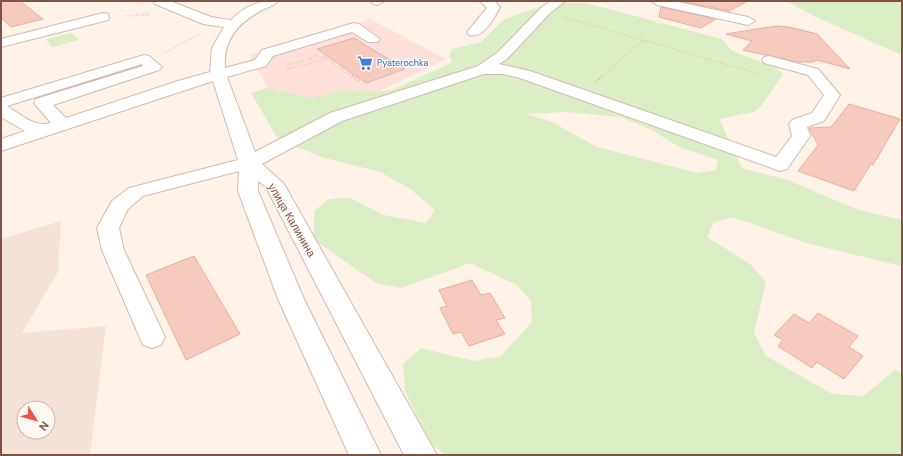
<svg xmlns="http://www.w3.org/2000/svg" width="903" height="456" viewBox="0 0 903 456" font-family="'DM Sans',sans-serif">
<rect width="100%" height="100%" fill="#fef2e9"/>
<path fill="#f6e3d7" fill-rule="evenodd" d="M61 221 58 272 22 333 106 326 90 455H1V239ZM24 408H48V432H24Z"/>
<path fill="#ffe1dc" d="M370 19 446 59 378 92 344 90 312 99 268 88 249 55Z"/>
<g fill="#dceec5" fill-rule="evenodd">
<path d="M786 1H902V55L818 18Z"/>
<path d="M549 3H586L722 39 732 51 774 67 783 74 761 106 754 112 719 119 742 168 787 180 859 210 902 220V266L806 243 733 217 714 222 707 237 750 264 766 282 754 333 766 356 832 394 863 396 895 370 902 373V455H445L431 444 405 392 403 364 421 348 474 361 501 356 532 322 531 301 517 285 470 263 401 288 376 283 314 240V211L329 199 350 198 384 215 426 223 435 210 409 188 380 172 322 157 278 139 251 93 268 88 312 98 344 90 378 92 394 89 453 62 449 56 452 49 481 42 503 20ZM565 112 620 117 652 130 679 147 718 160 716 170 698 173 597 147 552 122 527 114Z"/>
<path d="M72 33 79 40 52 47 46 39Z"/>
</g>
<g fill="#f6cbbe" stroke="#eaae9d">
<path d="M1 1H20L43 19 11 27 1 18Z"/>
<path d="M681 1H748L729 11Z"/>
<path d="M661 7 716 19 701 28 659 17Z"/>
<path d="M776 26 789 27 817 34 850 69 817 60 812 62H797L743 50 752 41 726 34Z"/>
<path d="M354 38 365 45 405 69 366 83 317 49Z"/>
<path d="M849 104 900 119 873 165 871 164 854 191 798 171 818 145 809 128 831 127Z"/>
<path d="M194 256 240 334 186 360 146 275Z"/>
<path d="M472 280 481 295 490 293 505 318 496 320 505 334 469 346 461 332 453 334 440 308 447 306 439 290Z"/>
<path d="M818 313 858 336 849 347 863 356 844 379 817 362 812 368 778 346 783 340 774 335 794 314 809 323Z"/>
</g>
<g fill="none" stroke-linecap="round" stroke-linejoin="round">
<g stroke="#d4bab0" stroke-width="2">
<g id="minor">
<path d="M153 1H170L211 17 231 20C246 5 258 1 278 1 275 6 267 7 262 10 238 23 223 40 225 68L255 60 262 50 354 23 359 24 380 39 378 42H368L352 32 273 56 266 66 227 77 255 152 330 113 478 66 497 53 541 8 551 1H565L549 14 507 59 499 64 530 71 776 157 792 136 789 124 792 120 812 113 824 95 808 75 764 63 762 60 764 57 769 56 818 69 840 95 824 121 807 127 810 136 787 169 780 171 520 78 503 74H484L342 121 262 164 284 184 437 455H404L266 187 258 181V191L304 299 381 455H349L278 299 238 191 239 171 143 196 128 209 119 228 124 250 165 337 161 345 152 348 143 345 102 250 97 228 112 201 129 188 238 160 213 81 1 151V139L25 131 1 117V98L144 55 149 56 162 67 159 70 53 105 66 118 178 81 210 72 212 48 224 27 203 24 155 4ZM142 64 143 66 36 99 34 103 51 123C35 128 20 114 7 106Z"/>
<path d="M371 1H384L378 5 373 4Z"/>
<path d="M480 1H494L500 7C494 18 484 39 469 35L467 32 487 8Z"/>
<path d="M651 1H674L748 17 755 21 748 25 657 5Z"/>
<path d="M103 13 108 14 109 17 108 20 1 47V39Z"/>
</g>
</g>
<g stroke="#dcada0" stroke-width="1.5" stroke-dasharray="0.5 2" stroke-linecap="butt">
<path d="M122 1 144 4"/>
<path d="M137 14 148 13"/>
<path d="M126 16 151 15"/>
<path d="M564 17 759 74"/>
<path d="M164 53 198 35"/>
<path d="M314 55 319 58 324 57"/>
<path d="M323 56 353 77"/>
<path d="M307 58 313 60 309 57"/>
<path d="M287 65 304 61 302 60"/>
<path d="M287 69 328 59"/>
<path d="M601 77 643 40"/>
</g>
<g stroke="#dcada0" stroke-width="2" stroke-dasharray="1 2.5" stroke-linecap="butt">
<path d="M352 76 360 82"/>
<path d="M596 82 602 76"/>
</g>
<use href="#minor" fill="#fff" fill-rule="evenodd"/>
</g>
<defs>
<g id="supermarket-bare" transform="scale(1.2)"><path d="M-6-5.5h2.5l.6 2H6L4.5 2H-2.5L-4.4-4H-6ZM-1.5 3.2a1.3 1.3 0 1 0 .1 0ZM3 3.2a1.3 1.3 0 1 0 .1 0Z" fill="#3f7fe0" stroke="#fff7f1" stroke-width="2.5" paint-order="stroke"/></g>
</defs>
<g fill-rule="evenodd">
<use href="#supermarket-bare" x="365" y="63"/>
</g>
<g text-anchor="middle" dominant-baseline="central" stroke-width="3" stroke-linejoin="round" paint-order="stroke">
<g font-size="9" fill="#366cbe" stroke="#fff7f1" text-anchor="start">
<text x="377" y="63">Pyaterochka</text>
</g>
<g font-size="11" fill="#7c5349" stroke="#fff7f1">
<text transform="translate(292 220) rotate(60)">улица Калинина</text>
</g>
</g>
<rect width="903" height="456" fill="none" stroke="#7c5349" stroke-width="4"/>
<g transform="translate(36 420) rotate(127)"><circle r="19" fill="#fff7f1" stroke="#cbb5ae"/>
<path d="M0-3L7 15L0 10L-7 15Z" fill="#f04f46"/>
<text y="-6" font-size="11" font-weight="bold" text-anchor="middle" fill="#7c5349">N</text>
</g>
</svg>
